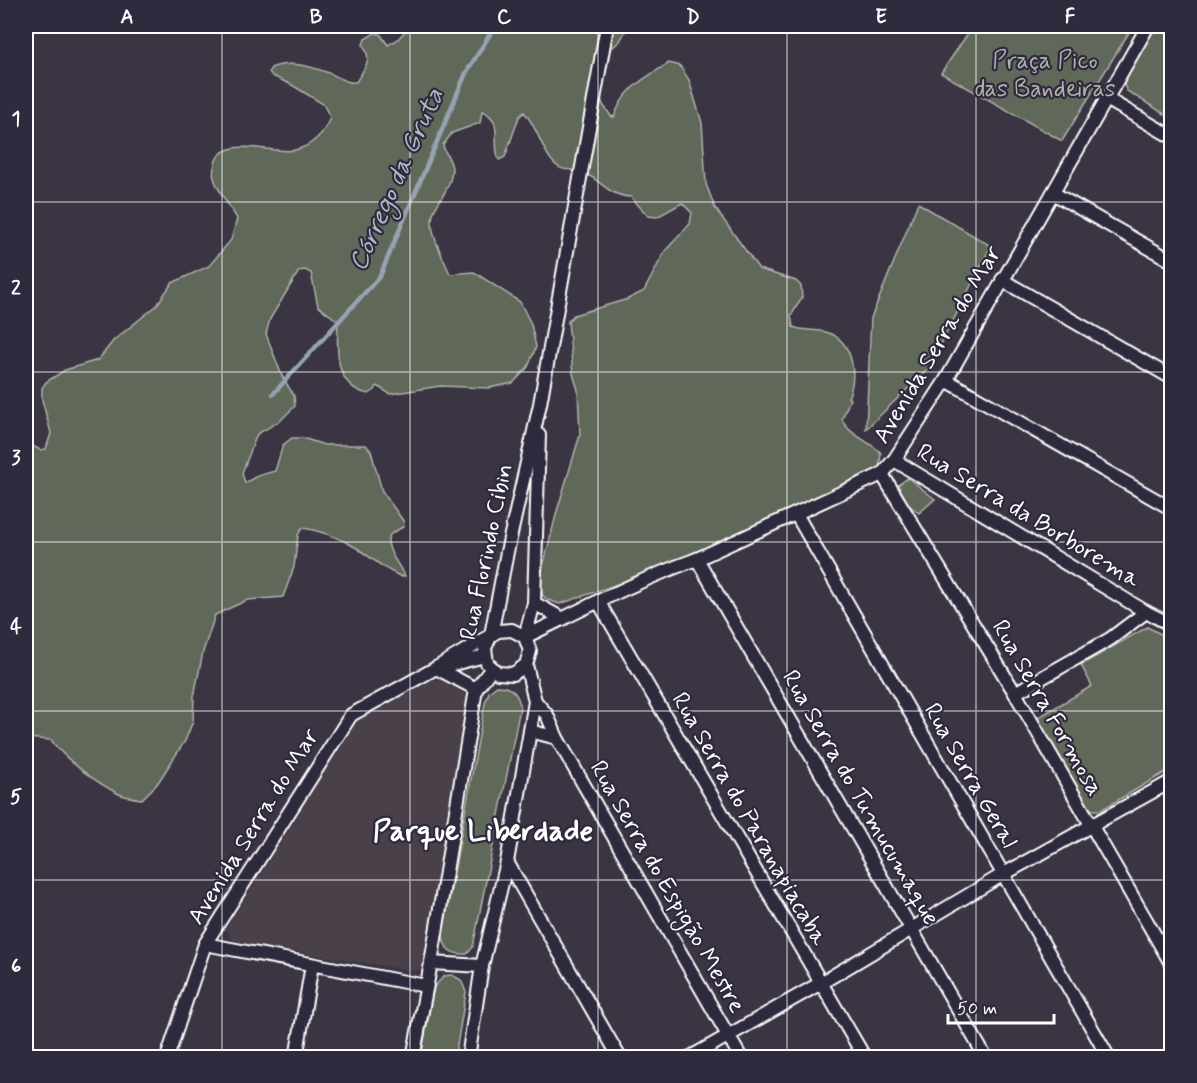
<svg xmlns="http://www.w3.org/2000/svg" width="1197" height="1083" viewBox="0 0 1197 1083" font-family="Mynerve,sans-serif">
<rect width="100%" height="100%" fill="#3b3443"/>
<filter id="ink" filterUnits="userSpaceOnUse"><feTurbulence type="fractalNoise" baseFrequency=".0167" numOctaves="2"/><feDisplacementMap in="SourceGraphic" scale="12" xChannelSelector="R" yChannelSelector="G"/><feConvolveMatrix kernelMatrix="1 2 1 2 8 2 1 2 1" color-interpolation-filters="sRGB"/></filter>
<g filter="url(#ink)">
<path fill="#49404a" d="M445 679 459 686 467 697 425 967 415 971 240 943 232 939 227 931V927L357 721 428 680Z"/>
<g fill="#60675a" stroke="#b0b3ac" stroke-width="1.5">
<path d="M410 26H628L620 41 605 54 596 83 603 105 611 116 614 117C625 87 644 79 669 63L680 66 689 80 702 123 706 184 715 208 759 269 796 281 801 286 802 297 791 316 793 327C803 331 810 329 820 331 852 335 859 372 848 398L850 399 842 419C849 436 869 440 881 453L879 469 746 532 695 552 658 570 560 604 548 600 543 596 539 582 557 511 580 435 578 390 573 374 568 321 574 315 628 299 644 291 665 251 690 224 692 213 682 203 657 217 648 216 631 197C607 196 601 179 582 172 568 167 563 174 552 161 541 148 538 128 524 112L519 117 505 157 499 160C491 143 505 120 482 111L480 123 452 133 443 145C445 155 453 161 452 171 451 185 442 196 435 209 425 228 443 256 450 274L474 272 520 302 531 324 536 347 528 367 513 383 489 388 440 386 390 394 377 386 375 390 369 394C333 387 337 349 338 321L318 306 311 273 305 270 299 271 270 319 266 334 282 376 294 396 295 406 280 421 257 434 242 473 245 483 257 476 275 471 283 445 292 438H303L324 445H366L371 451 382 491 404 522 403 527C399 529 393 532 390 535 382 544 400 567 405 576L402 577C384 570 371 557 355 547 340 538 319 530 302 528L298 535 294 567 283 597 247 600 215 615 203 652 194 696 193 721 185 741 157 784 142 799C135 798 126 797 119 794 97 783 65 760 51 740L26 738V442L40 450 46 449 51 433 42 400V388L46 382 65 370 98 360 114 340 156 306 172 283 209 266 231 240 237 219C230 206 218 192 214 178 212 172 214 166 216 160 228 135 274 155 295 150 312 146 325 133 330 117L323 104 292 85 272 76 269 72 271 68C288 60 311 66 329 73 337 76 347 84 356 82 365 67 373 61 363 45L365 39 375 33 380 34 388 45 397 40Z"/>
<path d="M973 26H1133L1062 141 941 73Z"/>
<path d="M1155 26H1171V118L1127 91 1124 85V78Z"/>
<path d="M918 203 991 246 929 368 866 429 871 318Z"/>
<path d="M908 478 935 499 919 513 909 505 898 485Z"/>
<path d="M1147 627 1171 639V769L1101 810H1092L1088 806 1037 718 1092 686 1081 665Z"/>
<path d="M497 686C512 686 519 694 520 708L473 947 467 954C452 955 443 950 443 933L485 703 489 692Z"/>
<path d="M452 975 461 980 466 992 455 1057H421L434 987 444 976Z"/>
</g>
<g fill="none" stroke-linecap="round" stroke-linejoin="round">
<path stroke="#97a3b0" stroke-width="4.5" d="M273 394 380 276 466 73 495 26"/>
<g stroke="#fff" stroke-width="16">
<g id="street">
<path d="M1105 98 1172 137"/>
<path d="M1053 193 1172 261"/>
<path d="M1002 280 1172 378"/>
<path d="M946 380 1172 509"/>
<path d="M894 460 1146 612 1172 625"/>
<path d="M882 474 1015 693 1172 965"/>
<path d="M796 514 1109 1058"/>
<path d="M697 559 986 1058"/>
<path d="M598 601 865 1058"/>
<path d="M534 603 563 619"/>
<path d="M525 637C581 610 638 580 697 559L882 474 894 460 946 380 1148 26"/>
<path d="M525 637 534 603 539 435"/>
<path d="M449 665 485 656"/>
<path d="M436 668 476 689"/>
<path d="M1015 693 1110 639 1146 612"/>
<path d="M535 701 547 715 557 738 741 1058"/>
<path d="M530 731 557 738"/>
<path d="M507 862 620 1058"/>
<path d="M205 944 426 986"/>
<path d="M431 963 482 966"/>
<path d="M167 1058 205 944 351 715 436 668 498 631 512 630 525 637 530 651 526 665 513 674 498 673 492 668"/>
<path d="M296 1058 312 965"/>
<path d="M413 1058 431 963 476 689 492 668 487 663 485 648 491 635 507 552 540 404 607 26"/>
<path d="M468 1058 482 966 507 862 530 731 535 701 526 665"/>
<path d="M689 1058 821 983 1002 875 1172 781"/>
</g>
</g>
<use href="#street" stroke="#2f2a3d" stroke-width="12"/>
</g>
</g>
<path fill="none" stroke="#fff" stroke-width="1.5" stroke-opacity="0.55" d="M222 26V1058M410 26V1058M598 26V1058M787 26V1058M976 26V1058M26 202H1172M26 372H1172M26 542H1172M26 711H1172M26 880H1172"/>
<g text-anchor="middle" dominant-baseline="central" stroke-width="4.5" stroke-linejoin="round" paint-order="stroke">
<g font-size="24" fill="#b0b3ac" stroke="#2f2a3d">
<text x="1045" y="61">Praça Pico<tspan x="1045" dy="28">das Bandeiras</tspan></text>
</g>
<g font-size="24" fill="#fff" stroke="#2f2a3d">
<text transform="translate(938 345) rotate(-59)">Avenida Serra do Mar</text>
<text transform="translate(1028 516) rotate(31)">Rua Serra da Borborema</text>
<text transform="translate(487 552) rotate(-78)">Rua Florindo Cibin</text>
<text transform="translate(1047 708) rotate(60)">Rua Serra Formosa</text>
<text transform="translate(970 776) rotate(60)">Rua Serra Geral</text>
<text transform="translate(860 798) rotate(60)">Rua Serra do Tumucumaque</text>
<text transform="translate(749 819) rotate(60)">Rua Serra do Paranapiacaba</text>
<text transform="translate(254 827) rotate(-58)">Avenida Serra do Mar</text>
<text transform="translate(667 887) rotate(60)">Rua Serra do Espigão Mestre</text>
</g>
<g font-size="26" font-style="italic" fill="#b1bac4" stroke="#2f2a3d">
<text transform="translate(397 180) rotate(-66)">Córrego da Gruta</text>
</g>
<g font-size="30" font-weight="bold" fill="#fff" stroke="#2f2a3d">
<text x="483" y="831">Parque Liberdade</text>
</g>
</g>
<rect width="1197" height="1083" fill="none" stroke="#2f2a3d" stroke-width="66"/>
<path d="M948 1014v9h106v-9" fill="none" stroke="#ffffff" stroke-width="3"/>
<text x="957" y="1014" font-size="18" fill="#ffffff" stroke="#2f2a3d" stroke-width="4.5" paint-order="stroke">50 m</text>
<rect x="33" y="33" width="1131" height="1017" fill="none" stroke="#fff" stroke-width="2"/>
<g font-size="20" text-anchor="middle" font-weight="bold" fill="#fff">
<text x="127" y="23">A</text>
<text x="316" y="23">B</text>
<text x="504" y="23">C</text>
<text x="693" y="23">D</text>
<text x="881" y="23">E</text>
<text x="1070" y="23">F</text>
<text x="16" y="125">1</text>
<text x="16" y="294">2</text>
<text x="16" y="464">3</text>
<text x="16" y="633">4</text>
<text x="16" y="803">5</text>
<text x="16" y="972">6</text>
</g>
</svg>
